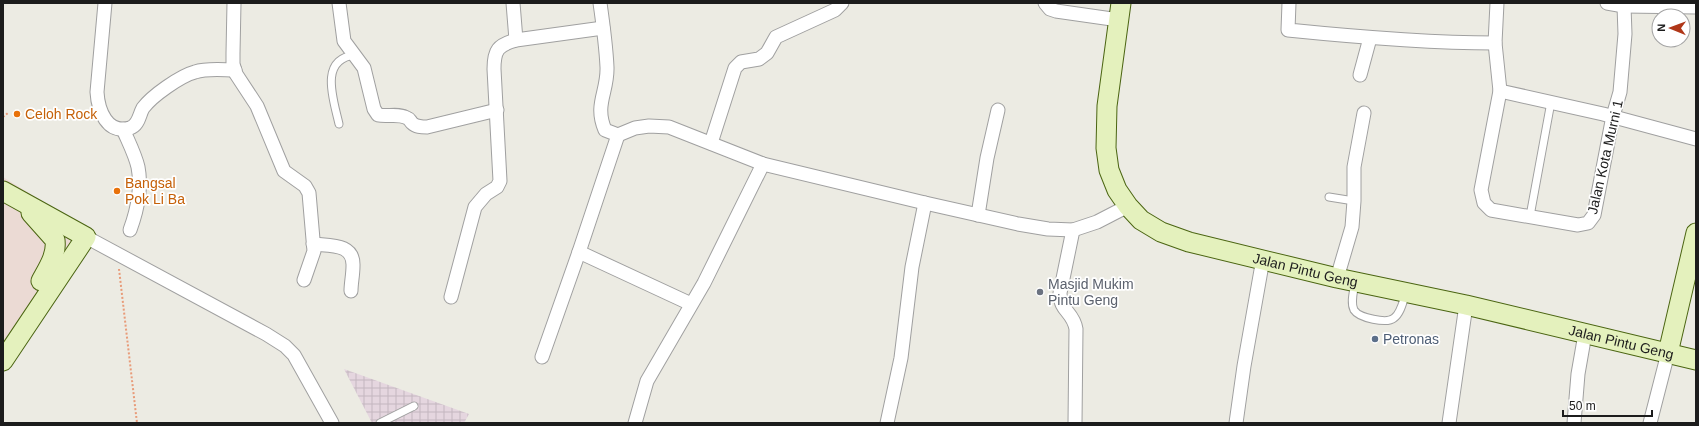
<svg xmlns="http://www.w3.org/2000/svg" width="1699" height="426" viewBox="0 0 1699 426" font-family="Arial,sans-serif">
<defs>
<pattern id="industrial-grid" width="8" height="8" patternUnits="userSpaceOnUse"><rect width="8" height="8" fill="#e5d6df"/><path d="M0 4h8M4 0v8" fill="none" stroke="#c4b7bf"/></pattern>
</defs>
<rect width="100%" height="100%" fill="#ecebe3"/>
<path fill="#ebdad4" d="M3 177 92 232 3 371Z"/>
<path fill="url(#industrial-grid)" d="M344 369 469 414 464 423H372Z"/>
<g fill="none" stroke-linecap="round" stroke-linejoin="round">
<g stroke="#a0a0a0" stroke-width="9">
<g id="lane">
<path d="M339 124C334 101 318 59 355 55"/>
<path d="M1329 197 1354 201"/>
<path d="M1530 216 1551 102"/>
<path d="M1355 282C1354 291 1350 302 1354 310 1359 318 1387 324 1394 318 1401 313 1403 301 1406 293"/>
<path d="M380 423 414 406"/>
</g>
</g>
<g stroke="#a0a0a0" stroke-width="15">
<g id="street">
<path d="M105 3 97 92C98 110 107 135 130 128 139 125 139 115 143 108 152 96 180 76 195 72 207 68 223 70 235 70"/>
<path d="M234 3 233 53V64L236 74 257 106 284 171 305 186 309 193 314 251 304 280"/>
<path d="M339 3 344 41 364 68 374 109 378 115C387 117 399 113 407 118 410 119 410 121 412 123 416 127 421 127 427 127L497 110"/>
<path d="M513 3 516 40"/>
<path d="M600 3C603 24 606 46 607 67 608 92 594 104 605 130L618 135 635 128 649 126 669 127 763 164 925 203 1018 224 1048 229 1073 230 1097 222 1128 206"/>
<path d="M1045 3 1050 9 1056 11 1119 20"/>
<path d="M1289 3 1288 30C1357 37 1426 43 1495 43"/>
<path d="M1497 3 1495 43 1500 91 1481 190 1484 203 1491 210 1578 225 1588 223 1594 215 1613 116 1620 92 1625 34 1624 6"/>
<path d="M1607 3 1624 6 1696 7"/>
<path d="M1360 75 1370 38"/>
<path d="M1500 91 1603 114 1696 139"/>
<path d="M123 129C128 141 135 154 138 167 142 188 137 211 130 230"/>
<path d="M711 143 735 68 741 62 759 59 767 53 776 37 835 10 842 3"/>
<path d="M978 215 987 158 998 110"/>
<path d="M1073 230 1060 293C1060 312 1073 311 1076 329L1075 423"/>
<path d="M86 237 266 334 285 346 294 355 332 423"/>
<path d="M313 244C330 246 354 243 353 266 353 275 351 283 351 291"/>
<path d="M579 252 691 304"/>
<path d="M1337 278 1352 227 1354 201V167L1364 113"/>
<path d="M451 297 475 207 486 194 497 187 500 181 494 69C494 50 498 45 516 40L603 28"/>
<path d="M542 357 579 252 618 135"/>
<path d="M635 423 647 381 704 283 763 164"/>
<path d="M887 423 901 358 912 267 925 203"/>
<path d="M1236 423 1244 366 1263 259"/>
<path d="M1449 423 1466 305"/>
<path d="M1574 423 1578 374 1585 334"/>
<path d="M1650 423 1668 353"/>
</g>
</g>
<g stroke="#4b6512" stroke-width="21">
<g id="secondary">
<path id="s1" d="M1121 3 1107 106 1106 148 1109 170 1117 190 1128 206 1141 220 1161 232 1189 242 1337 278 1466 305 1696 360"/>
<path d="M3 191 86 237 3 361"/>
<path d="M31 213 55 240C57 255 48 268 41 281"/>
<path d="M1668 353 1696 233"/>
</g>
</g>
<g stroke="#e89b79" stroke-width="2" stroke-dasharray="2 2" stroke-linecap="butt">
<path d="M3 117 9 112"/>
<path d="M119 269 137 423"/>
</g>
<use href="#lane" stroke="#fff" stroke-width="7"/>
<use href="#street" stroke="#fff" stroke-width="13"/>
<use href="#secondary" stroke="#e4f1bd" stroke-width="19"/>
</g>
<g fill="#e8710a" stroke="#fff" stroke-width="1.5">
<circle cx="17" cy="114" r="4"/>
<circle cx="117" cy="191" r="4"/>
</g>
<circle fill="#6b7280" stroke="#fff" stroke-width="1.5" cx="1040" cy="292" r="4"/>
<circle fill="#5c6f8a" stroke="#fff" stroke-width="1.5" cx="1375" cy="339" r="4"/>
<g text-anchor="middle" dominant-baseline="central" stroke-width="3.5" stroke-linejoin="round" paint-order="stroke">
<g font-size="14" fill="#c56008" stroke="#fff" text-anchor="start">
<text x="25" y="114">Celoh Rock</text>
<text x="125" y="183">Bangsal<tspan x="125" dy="16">Pok Li Ba</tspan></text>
</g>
<g font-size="14" fill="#1c1c1c" stroke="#fff">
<text transform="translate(1605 157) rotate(-77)">Jalan Kota Murni 1</text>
<text stroke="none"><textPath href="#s1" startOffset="401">Jalan Pintu Geng</textPath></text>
<text stroke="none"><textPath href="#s1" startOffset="725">Jalan Pintu Geng</textPath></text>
</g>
<g font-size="14" fill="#5b616d" stroke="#fff" text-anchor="start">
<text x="1048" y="284">Masjid Mukim<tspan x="1048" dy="16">Pintu Geng</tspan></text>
</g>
<g font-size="14" fill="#4e5e75" stroke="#fff" text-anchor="start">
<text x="1383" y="339">Petronas</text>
</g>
</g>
<rect width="1699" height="426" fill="none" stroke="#1c1c1c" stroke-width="8"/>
<g transform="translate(1671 28) rotate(271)"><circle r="19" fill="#ffffff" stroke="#a4a4a4"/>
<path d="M0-3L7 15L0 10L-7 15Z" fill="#b03718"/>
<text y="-6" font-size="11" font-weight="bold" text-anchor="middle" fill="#1c1c1c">N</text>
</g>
<path d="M1563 410v6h89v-6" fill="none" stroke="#1c1c1c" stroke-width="2"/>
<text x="1569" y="410" font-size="12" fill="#1c1c1c" stroke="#ffffff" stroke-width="3" paint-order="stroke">50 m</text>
</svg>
